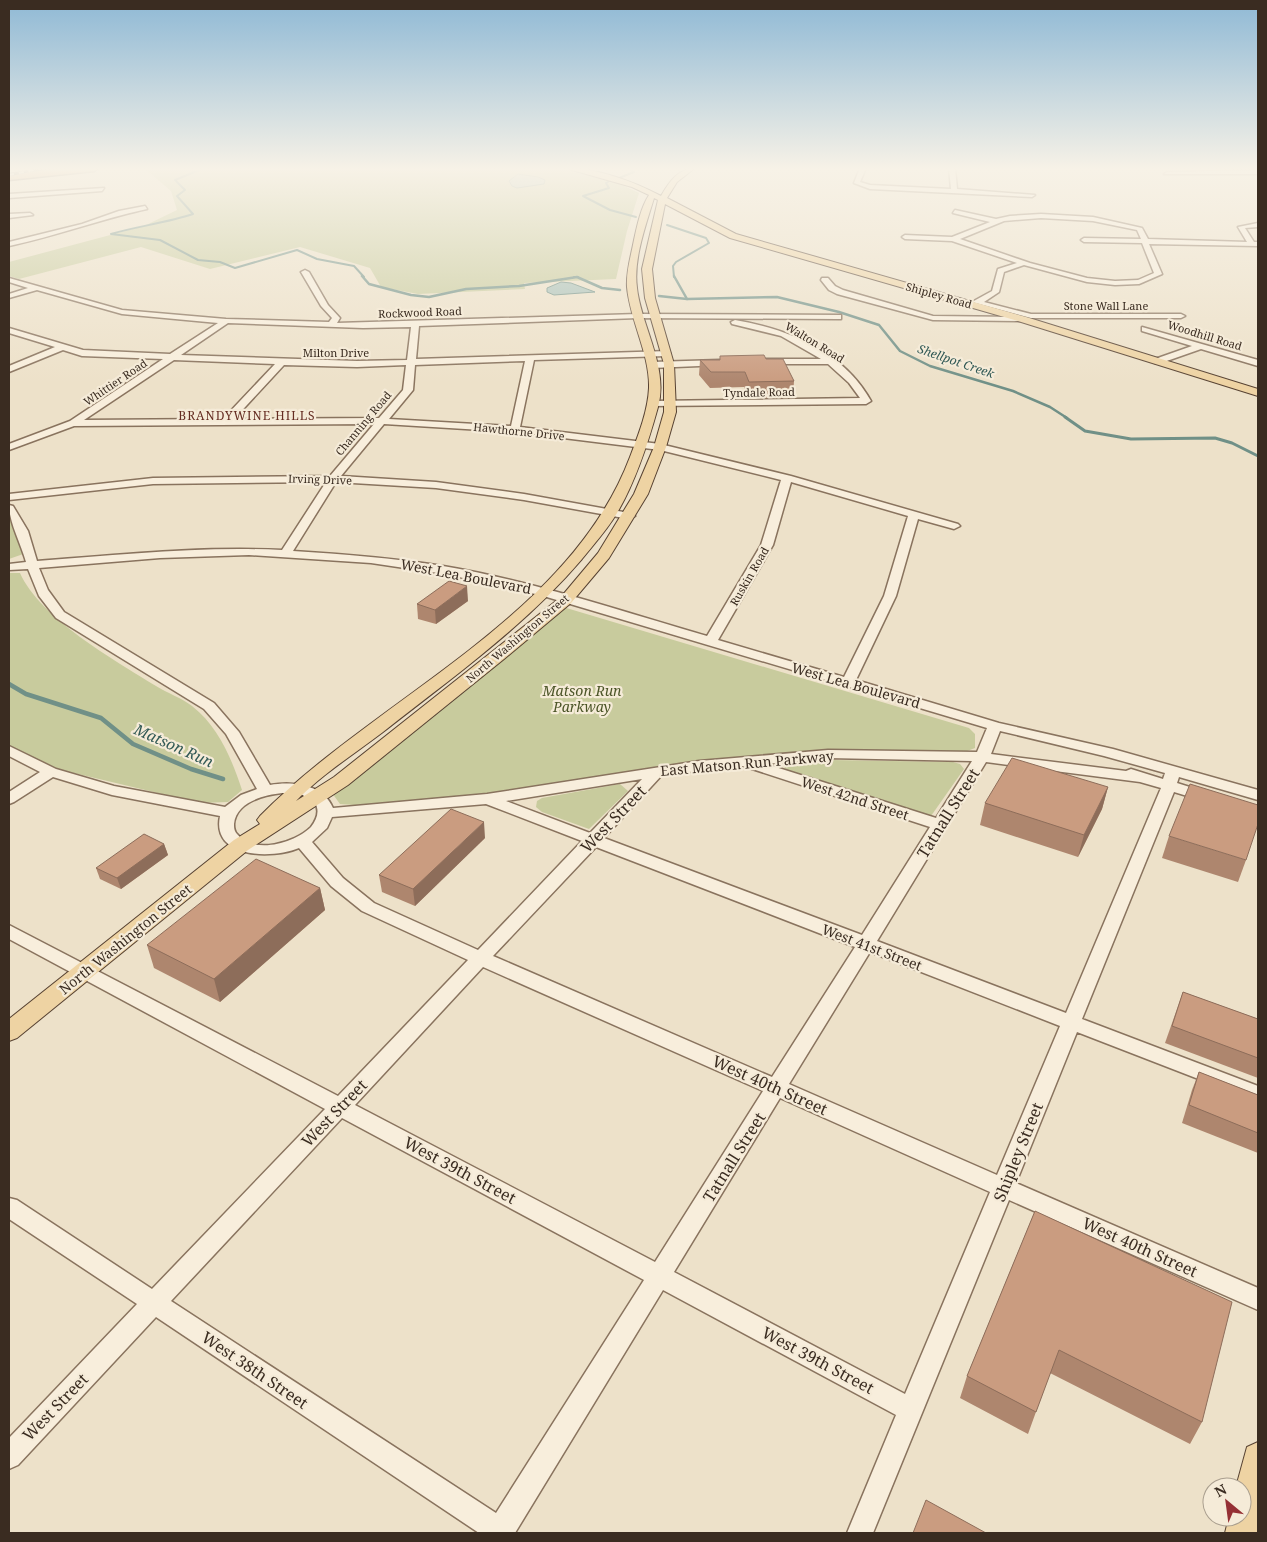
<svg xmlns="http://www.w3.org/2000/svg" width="1267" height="1542" viewBox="0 0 1267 1542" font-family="'Noto Serif',serif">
<rect width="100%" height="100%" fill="#ede1c9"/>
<g fill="#c8cb9d">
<path d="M144 168H560L620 184 639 193 627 231 616 279 524 283 525 289 418 294 381 287 370 268 300 247 210 269 141 247 19 279 9 276V262L144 226 177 210 171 191Z"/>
<path d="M9 508 29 552 9 559Z"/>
<path d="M9 573H20C40 618 114 660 156 686 167 693 182 698 192 706 219 727 232 760 242 790L228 802 200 803 57 769 9 748Z"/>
<path d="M563 607 969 728 975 734V748L962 753 835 750 769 754 665 765 581 781 470 797 368 806 340 804 332 793Z"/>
<path d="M831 760 953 762 960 764 964 769 931 816 788 773 782 763Z"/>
<path d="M620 784 628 791 589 829 542 812 536 807 537 801 542 798Z"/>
</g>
<g fill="#a9c1b9" stroke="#709087">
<path d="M518 174 538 177 545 180 544 184 517 188 512 186 509 181Z"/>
<path d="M561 282 571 283 595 292 554 295 547 292V288Z"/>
</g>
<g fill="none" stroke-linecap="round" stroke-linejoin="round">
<g stroke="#709087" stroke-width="2">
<path d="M204 168 175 180 185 190 177 196 193 214C166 223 138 226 111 234L160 240 198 260 220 262 235 268 297 250 317 259 354 266 364 277"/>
<path d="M619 178 634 172 629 168"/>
<path d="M611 180 606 183 609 188 583 196 610 210 636 217"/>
<path d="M667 225 706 238 709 243 676 262 673 266 674 277"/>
<path d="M574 277H578"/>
</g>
<g stroke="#709087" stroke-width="2.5">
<path d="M362 276 369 284 411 295 429 297 466 289 519 286 577 277 602 288 620 290"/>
<path d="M674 276 687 299 777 297 839 312 879 325 900 351 930 366 1013 391 1050 407 1067 418"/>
<path d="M659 296 687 299"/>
</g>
<path stroke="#709087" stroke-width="3" d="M1065 417 1085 431 1131 439 1215 438 1232 443 1258 456"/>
<path stroke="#709087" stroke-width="4.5" d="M9 684 26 694 101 718 133 744 191 769 223 779"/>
<g stroke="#89735e" stroke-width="3">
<g id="minor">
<path d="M860 168H866L860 182 870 185 951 189 949 168H955L957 189 1035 195 1032 197 870 189 854 183Z"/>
<path d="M1258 170V174H1164L1167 172Z"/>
<path d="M104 188 102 191 9 198V194Z"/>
<path d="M145 206 147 209C101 219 56 236 9 246V242L82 224 119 211Z"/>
<path d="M955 210 996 219 1010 216 1041 214 1093 217 1142 228 1148 239 1247 242 1238 227 1258 223V227L1245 228 1254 242H1258V246L1149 244 1162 274 1139 284 1115 285 1087 282 1024 265 1004 272 999 292 984 302 1031 314H1181L1185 316 1181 318H1031L972 302 992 291 998 269 1017 263 952 241 905 239 902 237 905 235 952 237 990 222 953 213ZM1041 218 1093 221 1137 230 1141 239 1084 238 1081 240 1084 242 1142 243 1154 273 1138 280 1115 281 1087 278 1030 263 960 239 1004 221Z"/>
<path d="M9 214 30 213 33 215 9 218Z"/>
<path d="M305 270 309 272 328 305 340 318 337 323 638 314 841 315V319H838L638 318 419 326 416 359 669 351 670 353 666 356 534 360 520 427 660 444 791 476 958 524 960 526 954 529 918 519 896 596 856 680 999 723 1113 749 1258 790V800L1179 777 1177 783 1212 794 1215 797 1207 802 1174 792 1082 1019 1258 1086V1102L1077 1032 1016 1183 1258 1288V1310L1009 1200 873 1533H847L896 1415 663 1290 515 1533H479L156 1317 18 1465 9 1469V1438L137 1304 9 1219V1198L17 1200 152 1289 325 1109 9 939V925L338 1096 468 960 362 911 331 886 299 848C273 859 211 859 220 816L112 795 53 777 14 802 9 804V792L40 772 9 756V746L56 769 114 786 225 807 241 795 257 789 226 734 204 709 56 618 39 596 28 569 9 570V564L26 562C21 544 9 522 9 505L13 506 28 531 37 561C118 555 200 546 282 550L326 482 153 484 9 500V494L153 478 330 476 374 424 74 426 9 450V444L70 421 163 359 82 356 63 350 9 372V366L55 347 9 333V328L83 350 170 354 218 323 122 314 37 290 9 298V294L28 288 9 282V278L122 310 226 319 329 322 332 318 321 306 301 272ZM228 323 363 328 411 327 407 360 357 361 181 355ZM174 360 275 364 223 419 84 420ZM525 361 511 426 389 419 413 390 415 365ZM284 365 357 367 406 365 403 390 379 418 234 419ZM384 424 515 432 660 450 781 480 761 545 707 636C620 611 533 581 443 566 393 558 343 554 293 551L336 482 436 488 524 500 629 519 635 516 629 513 524 494 436 482 341 476ZM791 482 908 516 884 596 844 677 718 640 773 545ZM249 555 371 563 445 574 540 595 987 728 977 752 828 750 699 761 487 794 333 808C323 784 292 781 270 785L239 732 214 703 64 612 48 590 39 568 160 558ZM1000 731 1104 756 1165 773 1163 779 1131 769 1126 771 991 754ZM828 758 972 761 936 818 766 764ZM986 762 1140 782 1161 788 1066 1013 877 941ZM743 766 930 827 862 935 604 838 662 775ZM642 779 590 833 506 801ZM282 793 301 794 315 803C320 811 317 819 311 827 295 843 254 855 237 834 234 831 234 827 234 824 236 802 264 795 282 793ZM486 804 582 841 478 950 374 903 343 878 312 842 327 828 332 817ZM596 847 855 947 772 1077 493 956ZM870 952 1060 1026 997 1175 789 1084ZM483 967 763 1091 655 1262 355 1105ZM780 1098 990 1192 905 1394 674 1272ZM342 1118 644 1280 496 1513 171 1301Z"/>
<path d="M822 278H828L835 286 843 290 933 316 1022 317 1026 319 1022 321 933 320 837 294 829 290 821 280Z"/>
<path d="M735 320C788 329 843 351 871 401L866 404 650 406 648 404 653 401 860 398 849 383 828 364H762L761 362 765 359H821L781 336 732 324 731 322Z"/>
<path d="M1142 327 1258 360V366L1201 349 1161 363H1155V359L1192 346 1142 331Z"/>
<path d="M720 360 723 361V365L652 368 648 365 652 362Z"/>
</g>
</g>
<g stroke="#574232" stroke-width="2">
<g id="major">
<path d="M565 168C597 168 633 181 661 196 669 182 679 168 695 168L677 182 667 198 736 234 1026 317 1258 389V396L1018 321 730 238 665 204 652 269 655 298 674 364 676 412 666 447 648 494 609 558 571 603 504 659 348 785 248 850 17 1038 9 1041V1019L234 840 260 824 257 820 260 816C376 698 569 619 630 457 638 436 648 411 649 388 650 354 630 321 627 287 626 271 631 256 634 240 637 226 641 207 649 195L632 187ZM654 198 658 200 642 269 645 298 664 364V412L654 447 634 494 598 553 561 597 334 777 296 801C321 775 354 754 383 732 453 677 524 627 582 559 594 544 607 530 617 513 636 481 648 443 658 407 669 367 641 326 637 288 633 259 646 225 654 198Z"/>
<path d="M1258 1442V1533H1225L1229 1517H1242V1487H1236L1247 1447Z"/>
</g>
</g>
<g stroke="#574232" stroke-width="3">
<path id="highway" d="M69 168H98L94 171 9 180V174Z"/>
</g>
<use href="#minor" fill="#f8eedc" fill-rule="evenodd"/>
<use href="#major" fill="#eed3a3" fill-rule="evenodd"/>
<use href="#highway" fill="#d89d5e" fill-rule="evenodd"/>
<g stroke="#3a2c21" stroke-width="2.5">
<path id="rail" d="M9 175 43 168"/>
</g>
<use href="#rail" stroke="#f5ebd8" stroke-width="2" stroke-dasharray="5" stroke-linecap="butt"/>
</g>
<g fill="#ae866e">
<path d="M720 356 766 359 794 381 793 397 748 398 744 387 710 388 699 375 700 360H720Z"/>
<path d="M468 601 436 624 418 619 417 604Z"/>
<path d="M1108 787 1102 809 1078 857 980 825 985 803Z"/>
<path d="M1169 836 1246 860 1238 882 1162 858Z"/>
<path d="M485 838 415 906 382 892 379 875Z"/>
<path d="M164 844 168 855 121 889 100 879 96 868Z"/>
<path d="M320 888 325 910 220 1002 154 968 147 945Z"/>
<path d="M1183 992 1258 1019V1078L1165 1043Z"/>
<path d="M1199 1072 1258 1095V1153L1182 1123 1192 1090Z"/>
<path d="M1035 1211 1202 1422 1190 1444 1050 1373 1028 1434 960 1398 967 1376Z"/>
</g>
<g fill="#8d6d5a">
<path d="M467 586 468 601 436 624 435 610Z"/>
<path d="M1108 787 1102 809 1078 857 1084 835Z"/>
<path d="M484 822 485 838 415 906 413 889Z"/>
<path d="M164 844 168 855 121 889 117 878Z"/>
<path d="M320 888 325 910 220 1002 214 979Z"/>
</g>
<g fill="#ca9c80" stroke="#8d6d5a">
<path d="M764 355 766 359H783L794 381 749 382 745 372H711L700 360H720V356Z"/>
<path d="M449 581 467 586 435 610 417 604Z"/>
<path d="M1012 758 1108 787 1084 835 985 803Z"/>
<path d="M1190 784 1258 805V824L1246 860 1169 836Z"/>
<path d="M451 809 484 822 413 889 379 875Z"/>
<path d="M144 834 164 844 117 878 96 868Z"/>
<path d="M256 859 320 888 214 979 147 945Z"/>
<path d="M1183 992 1258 1019V1058L1172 1026Z"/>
<path d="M1199 1072 1258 1095V1133L1189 1105Z"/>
<path d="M1035 1211 1232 1302 1202 1422 1059 1350 1036 1412 967 1376Z"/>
<path d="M926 1500 986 1533H913Z"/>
</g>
<linearGradient id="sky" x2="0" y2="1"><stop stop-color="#8fb9d5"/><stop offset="0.44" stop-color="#f7f2e7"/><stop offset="1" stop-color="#f7f2e7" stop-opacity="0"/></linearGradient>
<rect width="1267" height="384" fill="url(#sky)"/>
<g text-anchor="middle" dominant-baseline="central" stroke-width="4.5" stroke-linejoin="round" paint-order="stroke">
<g font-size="11" fill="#3a2c21" stroke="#f5ebd8">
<text transform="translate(939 295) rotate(16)">Shipley Road</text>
<text x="1106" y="305">Stone Wall Lane</text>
<text transform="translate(420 312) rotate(-2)">Rockwood Road</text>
<text transform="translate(1205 335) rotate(17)">Woodhill Road</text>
<text transform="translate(815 342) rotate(31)">Walton Road</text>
<text x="336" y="352">Milton Drive</text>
<text transform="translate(115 382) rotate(-34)">Whittier Road</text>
<text transform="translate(759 392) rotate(-1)">Tyndale Road</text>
<text transform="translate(363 423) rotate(-50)">Channing Road</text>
<text transform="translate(519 431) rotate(6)">Hawthorne Drive</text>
<text transform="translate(320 479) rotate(2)">Irving Drive</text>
<text transform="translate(749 576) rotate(-60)">Ruskin Road</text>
<text transform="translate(517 638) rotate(-40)">North Washington Street</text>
</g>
<g font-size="12" font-style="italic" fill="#315955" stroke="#f5ebd8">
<text transform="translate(956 361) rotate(19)">Shellpot Creek</text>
</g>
<g font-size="12" letter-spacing="1" fill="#652d22" stroke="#f5ebd8">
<text x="247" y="415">BRANDYWINE HILLS</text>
</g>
<g font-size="14" fill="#3a2c21" stroke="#f5ebd8">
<text transform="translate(466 576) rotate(11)">West Lea Boulevard</text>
<text transform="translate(856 685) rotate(16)">West Lea Boulevard</text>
<text transform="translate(747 763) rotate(-5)">East Matson Run Parkway</text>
<text transform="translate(855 798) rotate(18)">West 42nd Street</text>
<text transform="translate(125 939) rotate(-39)">North Washington Street</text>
<text transform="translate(872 947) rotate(21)">West 41st Street</text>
</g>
<g font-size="14" font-style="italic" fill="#4c5528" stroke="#f5ebd8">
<text x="582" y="690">Matson Run<tspan x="582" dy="16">Parkway</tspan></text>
</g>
<g font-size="15" font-style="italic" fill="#315955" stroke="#f5ebd8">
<text transform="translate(174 745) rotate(24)">Matson Run</text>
</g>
<g font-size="16" fill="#3a2c21" stroke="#f5ebd8">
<text transform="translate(948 813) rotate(-58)">Tatnall Street</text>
<text transform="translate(613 819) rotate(-46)">West Street</text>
<text transform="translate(770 1085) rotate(24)">West 40th Street</text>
<text transform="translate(334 1113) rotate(-46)">West Street</text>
<text transform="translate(1018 1152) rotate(-68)">Shipley Street</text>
<text transform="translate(734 1157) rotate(-58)">Tatnall Street</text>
<text transform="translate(460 1170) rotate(28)">West 39th Street</text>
<text transform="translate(1140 1247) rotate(24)">West 40th Street</text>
<text transform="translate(818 1360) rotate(28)">West 39th Street</text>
<text transform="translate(255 1370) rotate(34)">West 38th Street</text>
<text transform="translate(55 1407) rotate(-46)">West Street</text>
</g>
</g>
<rect width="1267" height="1542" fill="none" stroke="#3a2c21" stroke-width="20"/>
<g transform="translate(1227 1502) rotate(331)"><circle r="24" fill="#f5ebd8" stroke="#aa9f8f"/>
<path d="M0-4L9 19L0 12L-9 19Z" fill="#953035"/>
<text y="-8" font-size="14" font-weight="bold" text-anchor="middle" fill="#3a2c21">N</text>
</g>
</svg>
